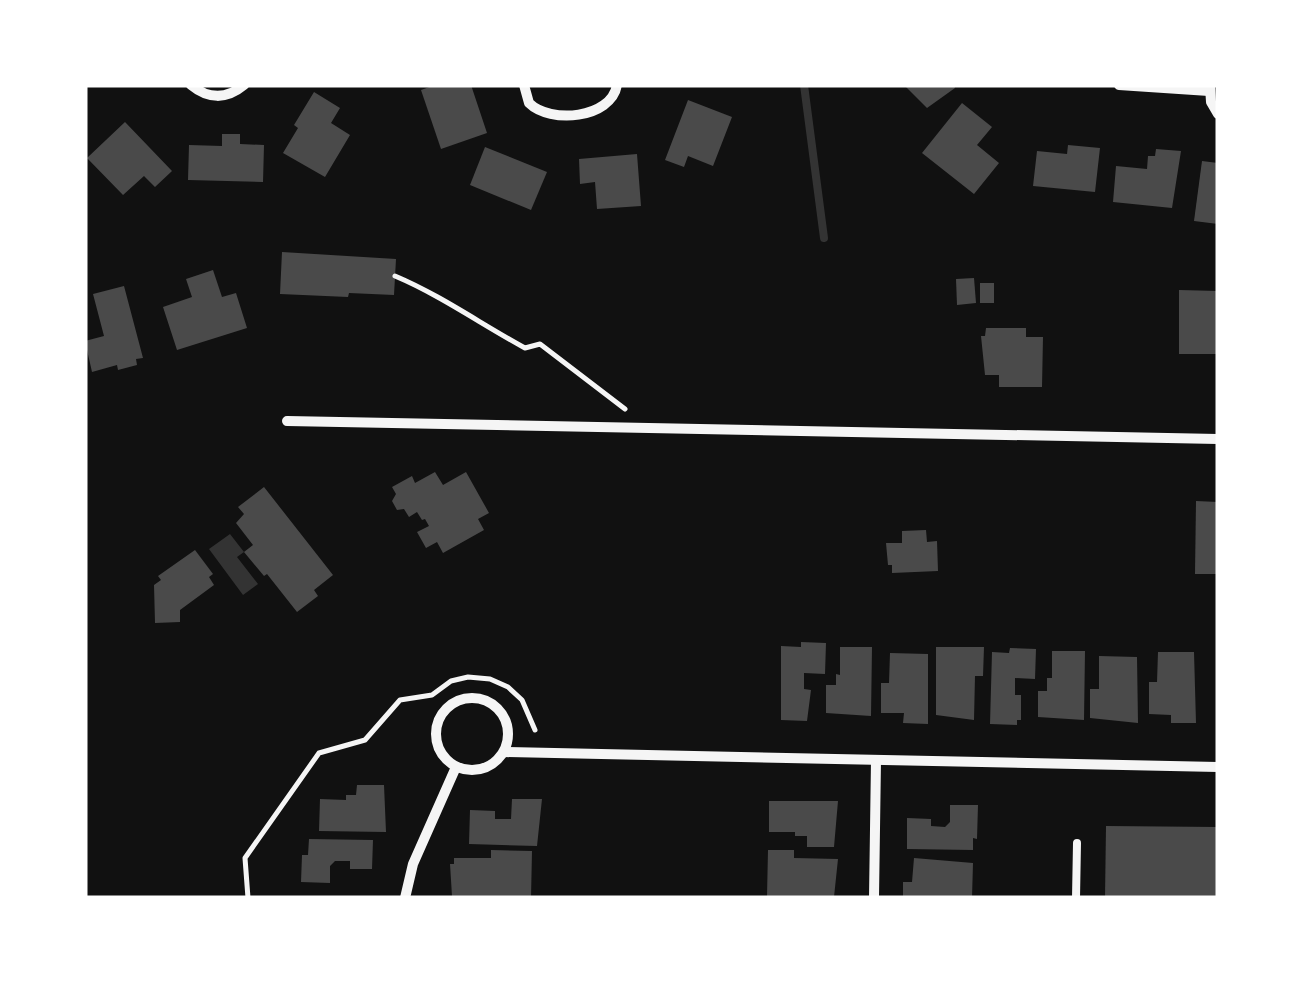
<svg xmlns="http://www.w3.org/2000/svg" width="1303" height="983" viewBox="0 0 1303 983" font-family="'Crimson Pro',serif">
<rect width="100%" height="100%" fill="#111"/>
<path fill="#333" d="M230 534 244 552 237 557 258 584 243 595 209 549Z"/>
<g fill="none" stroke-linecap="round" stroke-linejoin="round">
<path stroke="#333" stroke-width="8" d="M804 85 824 238"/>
</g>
<g fill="#4a4a4a">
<path d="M435 85H471L487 133 441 149 421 90Z"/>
<path d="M904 85H954L955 88 927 108Z"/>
<path d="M314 92 340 108 331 123 350 135 325 177 283 153 298 128 294 125Z"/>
<path d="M688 100 732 117 713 166 688 156 684 167 665 160Z"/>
<path d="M962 103 992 127 977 145 999 163 974 194 922 153Z"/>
<path d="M125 122 172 171 155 187 144 176 123 195 87 158Z"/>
<path d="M222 134H240V144L264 145 263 182 188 180 189 145 222 146Z"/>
<path d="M1068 145 1100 148 1095 192 1033 186 1037 151 1067 154Z"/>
<path d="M485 147 547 172 531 210 470 185Z"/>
<path d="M1156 149 1181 151 1172 208 1113 202 1116 166 1147 169 1148 156H1155Z"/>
<path d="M637 154 641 206 597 209 595 182 580 184 579 159Z"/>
<path d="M1202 161 1218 163V224L1194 221Z"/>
<path d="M282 252 396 259 394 295 349 293 348 297 280 294Z"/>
<path d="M213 270 222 297 236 293 247 328 177 350 163 307 192 297 186 279Z"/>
<path d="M974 278 976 303 957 305 956 279Z"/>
<rect x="980" y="283" width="14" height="20"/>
<path d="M124 286 143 358 136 359 137 365 118 370 117 365 92 372 85 341 104 336 93 294Z"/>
<path d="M1179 290 1218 291V354H1179Z"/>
<path d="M986 328H1026V337H1043L1042 387H999V375H985L981 336H985Z"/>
<path d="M435 472 443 485 466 472 489 513 478 519 484 530 443 553 437 542 426 548 417 532 429 526 425 519 422 520 417 512 409 517 404 509 397 510 392 501 396 494 392 487 412 476 415 483Z"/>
<path d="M264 487 333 575 314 590 318 596 297 612 267 574 264 576 244 552 253 545 236 523 244 514 238 507Z"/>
<path d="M1196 501 1218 502V574H1195Z"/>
<path d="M926 530 927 542 937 541 938 571 892 573V565H888L886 543H902V531Z"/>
<path d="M195 550 213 574 209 577 214 585 180 610V622L155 623 154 585 161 580 158 576Z"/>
<path d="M801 642 826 643 825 674 804 673V689L811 690 807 721 781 720V646L801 647Z"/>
<path d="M840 647H872L871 716 826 713V685H836V674L840 675Z"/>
<path d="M936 647H984L983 676H975L974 720 936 715Z"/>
<path d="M1010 648 1036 649 1035 679 1015 678V695H1021V720H1017V725L990 724 992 652 1009 653Z"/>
<path d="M1052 651H1085L1084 720 1038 717V691H1047V678H1052Z"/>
<path d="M1158 652H1194L1196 723H1171V715L1149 714V682H1157Z"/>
<path d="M890 653 928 654V724L903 723 904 713H881V683H889Z"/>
<path d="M1099 656 1137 657 1138 723 1090 718V689H1099Z"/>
<path d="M357 785H384L386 832 319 831 320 799 346 800V795H356Z"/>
<path d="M512 799H542L537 846 469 844 470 810 495 811V819H511Z"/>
<path d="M769 801H838L834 847H807V836H795V832H769Z"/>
<path d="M950 805H978L977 839 973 838V850L907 849V818L931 819V826L945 827 950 822Z"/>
<path d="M1106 826 1218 827V898H1105Z"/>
<path d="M309 839 373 840 372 869H350V861H335L330 866V883L301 882 302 855H308Z"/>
<path d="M491 850 532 851 531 898 452 896 450 864H454V858H491Z"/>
<path d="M768 850H794V858L838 859 834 897 767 896Z"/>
<path d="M914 858 973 863 972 898H903V882H912Z"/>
</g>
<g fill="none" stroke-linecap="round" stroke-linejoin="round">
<g stroke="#f5f5f5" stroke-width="5">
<path d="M395 276C440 295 481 324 525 348L540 344 625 409"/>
<path d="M248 898 245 858 319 753 365 740 400 700 432 695 451 681 468 677 490 679 508 687 522 700 535 730"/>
</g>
<path stroke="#f5f5f5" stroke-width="8" d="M1076 898 1077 843"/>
<g stroke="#f5f5f5" stroke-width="10">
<path d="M191 85C208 99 226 100 244 85"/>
<path d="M524 85 529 103C550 124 611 119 617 85"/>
<path d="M1119 85 1209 91"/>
<path d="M1210 86 1211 102 1218 114"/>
<path d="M287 421 1218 439"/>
<circle cx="472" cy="734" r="36"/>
<path d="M504 752 1218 767"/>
<path d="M405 898 413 864 456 767"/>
<path d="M874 898 876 760"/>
</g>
</g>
<rect width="1303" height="983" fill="none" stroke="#ffffff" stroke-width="175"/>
</svg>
